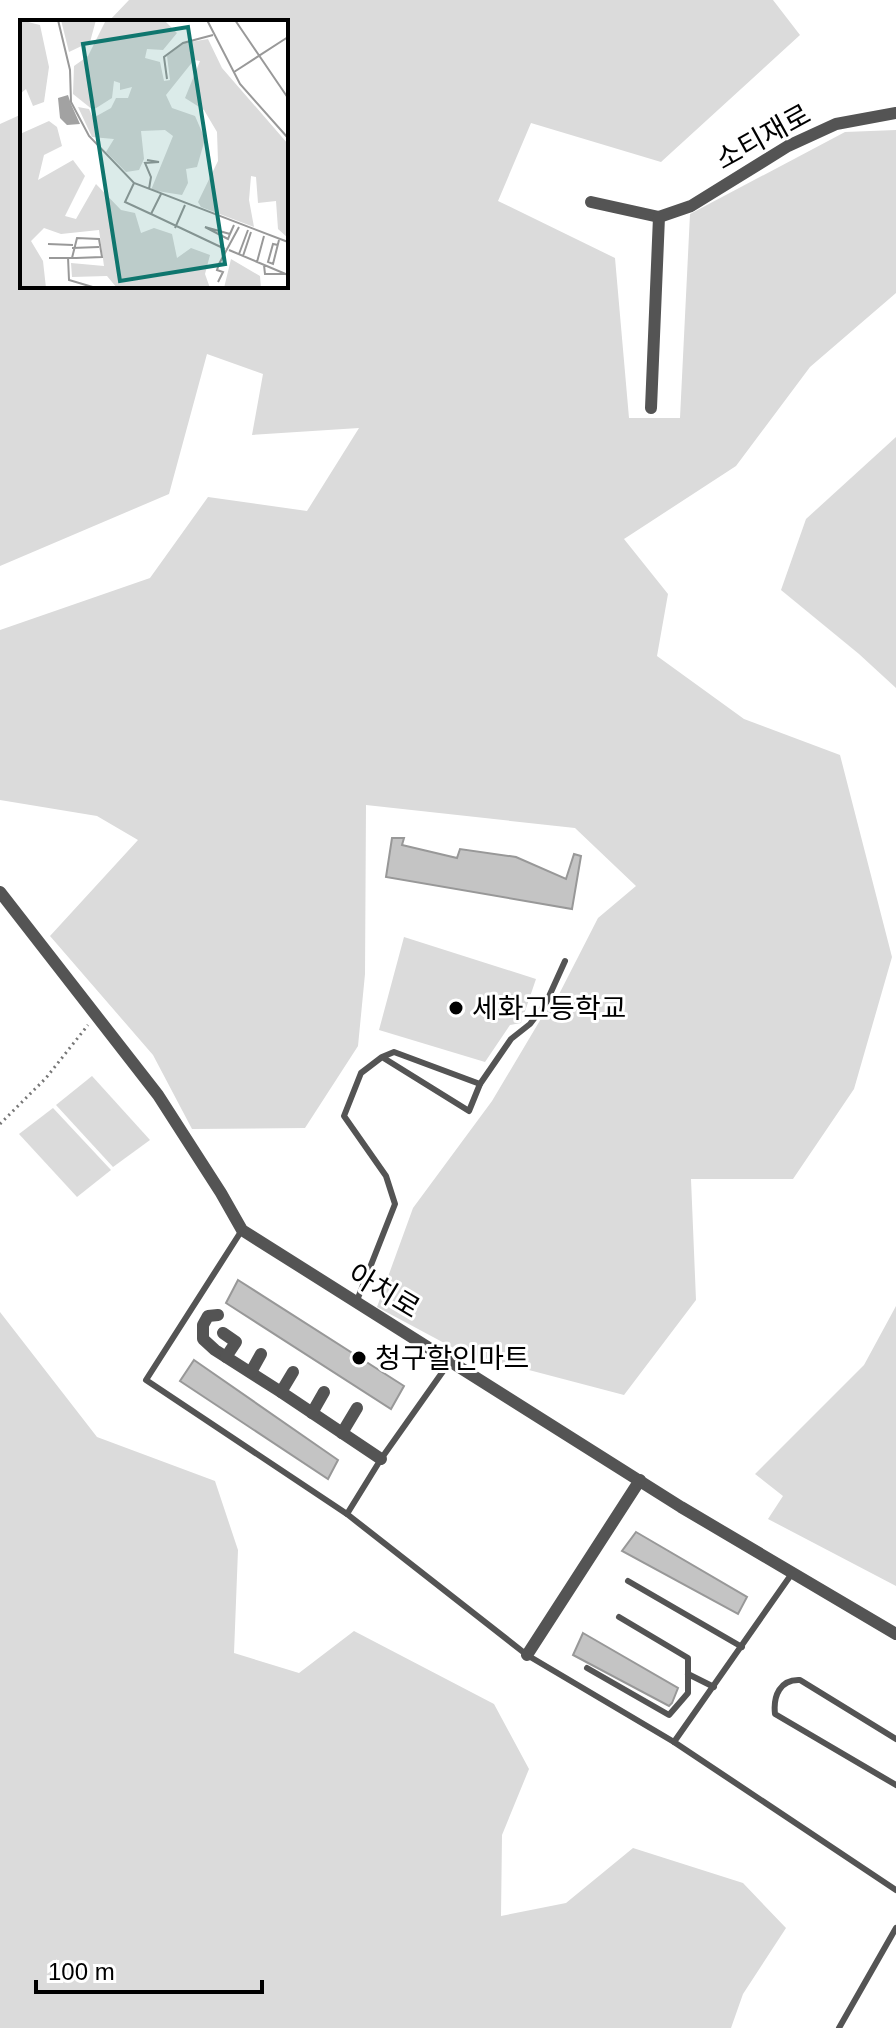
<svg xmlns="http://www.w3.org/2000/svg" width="896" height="2028" viewBox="0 0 896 2028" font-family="Arial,'Noto Sans KR',sans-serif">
<rect width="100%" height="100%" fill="#fff"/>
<g fill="#dbdbdb">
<path d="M129 0H773L800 35 661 162 531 123 498 201 615 258 629 418H680L690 214 845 132 896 130V293L810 367 736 466 624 539 668 594 657 656 744 719 840 755 892 957 854 1089 793 1179H691L696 1300 624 1395 461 1352 377 1307 413 1208 492 1101 545 1012 554 1004 598 918 636 886 575 828 366 805 365 974 358 1046 305 1128 192 1129 153 1055 50 936 138 840 97 816 0 800V630L150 578 208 497 307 511 359 428 252 435 263 374 207 354 169 494 0 566V124L22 114V286H286V22H108Z"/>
<path d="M896 437V688L859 654 781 590 806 519Z"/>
<path d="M404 937 536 979 521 1023 510 1025 485 1062 379 1030Z"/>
<path d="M92 1076 150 1140 113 1167 56 1105Z"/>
<path d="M53 1108 111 1170 77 1197 19 1134Z"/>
<path d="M896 1306V1586L768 1519 783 1496 755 1474 864 1365Z"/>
<path d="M0 1312 97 1437 215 1481 238 1550 234 1653 299 1673 354 1631 494 1704 529 1769 502 1835 501 1916 566 1903 633 1848 743 1883 786 1928 743 1994 731 2028H0Z"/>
</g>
<g fill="#c4c4c4" stroke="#989898" stroke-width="2">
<path d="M392 838H404L402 845 457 858 460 849 516 857 566 879 574 854 581 856 572 909 386 877Z"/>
<path d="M238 1280 404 1386 391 1409 226 1303Z"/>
<path d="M194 1360 338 1460 328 1479 180 1381Z"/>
<path d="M636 1532 747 1597 738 1614 622 1551Z"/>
<path d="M583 1633 678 1688 672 1703 669 1706 573 1655Z"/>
</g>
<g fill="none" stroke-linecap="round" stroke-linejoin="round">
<path stroke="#767676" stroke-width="3" stroke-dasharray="2 4" stroke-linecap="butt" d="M0 1124 46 1078 88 1025"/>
<g stroke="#545454" stroke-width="6">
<path d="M480 1084 511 1039 530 1024 546 1003 565 961"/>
<path d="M242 1230 146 1380 347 1514"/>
<path d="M356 1303 395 1204 386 1176 344 1116 361 1073 382 1057 469 1111 480 1084 394 1052 382 1057"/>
<path d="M451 1360 381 1459 347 1514 527 1655 674 1742 896 1890"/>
<path d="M628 1581 742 1647"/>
<path d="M587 1668 669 1715 688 1693V1658L619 1617"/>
<path d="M688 1674 714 1687"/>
<path d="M896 1739 800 1680C780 1679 773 1696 775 1714L896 1785"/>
<path d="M674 1742 793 1572"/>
<path d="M839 2028 896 1928"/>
</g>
<g stroke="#545454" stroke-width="12">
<path d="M591 202 659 217"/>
<path d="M651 408 659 217 691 206 788 146 836 124 896 113"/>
<path d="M0 892 158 1095 221 1193 242 1230 681 1507 896 1634"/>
<path d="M218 1315 208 1316 203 1325V1339L215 1350 281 1392"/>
<path d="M223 1333 236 1342 226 1357"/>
<path d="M251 1372 261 1354"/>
<path d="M293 1372 281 1392 381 1459"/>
<path d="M312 1413 324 1392"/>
<path d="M342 1433 357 1408"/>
<path d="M527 1655 640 1480"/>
</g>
</g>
<g fill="#000" stroke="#fff" stroke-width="3">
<circle cx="456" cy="1008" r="8"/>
<circle cx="359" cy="1358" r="8"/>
</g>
<g text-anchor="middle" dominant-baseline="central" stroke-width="6" stroke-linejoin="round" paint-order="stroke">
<g font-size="28" fill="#000" stroke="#fff">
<text transform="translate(763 137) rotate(-29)">소티재로</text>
<text transform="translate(384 1291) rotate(31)">아치로</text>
</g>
<g font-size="28" fill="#000" stroke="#fff" text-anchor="start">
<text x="472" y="1008">세화고등학교</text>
<text x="375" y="1358">청구할인마트</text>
</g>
</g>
<g transform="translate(20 20)">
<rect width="268" height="268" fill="#fff"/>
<path d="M0 0 20 5 29 47 24 82 13 86 6 69 0 74ZM41 0H76L70 22 49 32ZM86 0H144L157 13 143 30 127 29 125 38 140 42 144 61 150 60 147 36 164 23 188 19 202 48 268 124V218L258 209 256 181 238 183 236 157 231 156 229 180 234 207 181 187 178 182 198 141 197 112 184 90 165 78 180 41 174 40 146 75 152 88 175 96 185 119 177 147 166 149 168 163 162 175 131 170 153 116 145 110 121 111 124 139 119 150 106 152 86 132 94 119 72 117 58 87 69 89 73 98 91 88 96 78H108L112 67 100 70V63L94 61 92 78 73 90 53 74 54 46 68 36ZM29 101 37 107 42 126 24 135 18 160 53 140 65 156 45 196 56 199 76 164 101 190 115 193 121 213 134 208 152 214 157 238 171 228 190 235 185 254 190 268H97L87 256 52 257 51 243 84 246 79 210 41 214 24 208 11 221 23 241 26 268H0V114ZM211 239 240 256 241 268H204Z" fill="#dbdbdb"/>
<path d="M48 75 51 84 60 104 47 105 40 98 38 78Z" fill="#a2a2a2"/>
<path fill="none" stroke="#999" stroke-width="2" d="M38 0 50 50 51 82 69 116 114 163 268 222M187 0 220 64 268 118M215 0 268 78M214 52 268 17M147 59 144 37 163 23 193 15M127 140 139 142 125 143 131 157 129 169M114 163 105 182 131 194M141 174 131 194 205 229M155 208 165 185M210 214 185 207 208 219 210 214 214 205M28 224 53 225M258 225 253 224 248 242 253 244 259 220M52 228 79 227M209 230 268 255M219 234 228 210M223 236 231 212M48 237 49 260 76 268M29 238H56L82 237 79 219 57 218 52 238M237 242 244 216M244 245 245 254H264M198 262 203 252 197 250 199 244 219 207"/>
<path fill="#0f766e" fill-opacity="0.15" stroke="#0f766e" stroke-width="4" d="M168 7 205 244 100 261 63 24Z"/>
<rect width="268" height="268" fill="none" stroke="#000" stroke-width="4"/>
</g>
<path d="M36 1980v12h226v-12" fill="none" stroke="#000000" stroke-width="4"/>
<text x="48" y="1980" font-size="24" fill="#000000" stroke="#ffffff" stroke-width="6" paint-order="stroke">100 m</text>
</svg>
